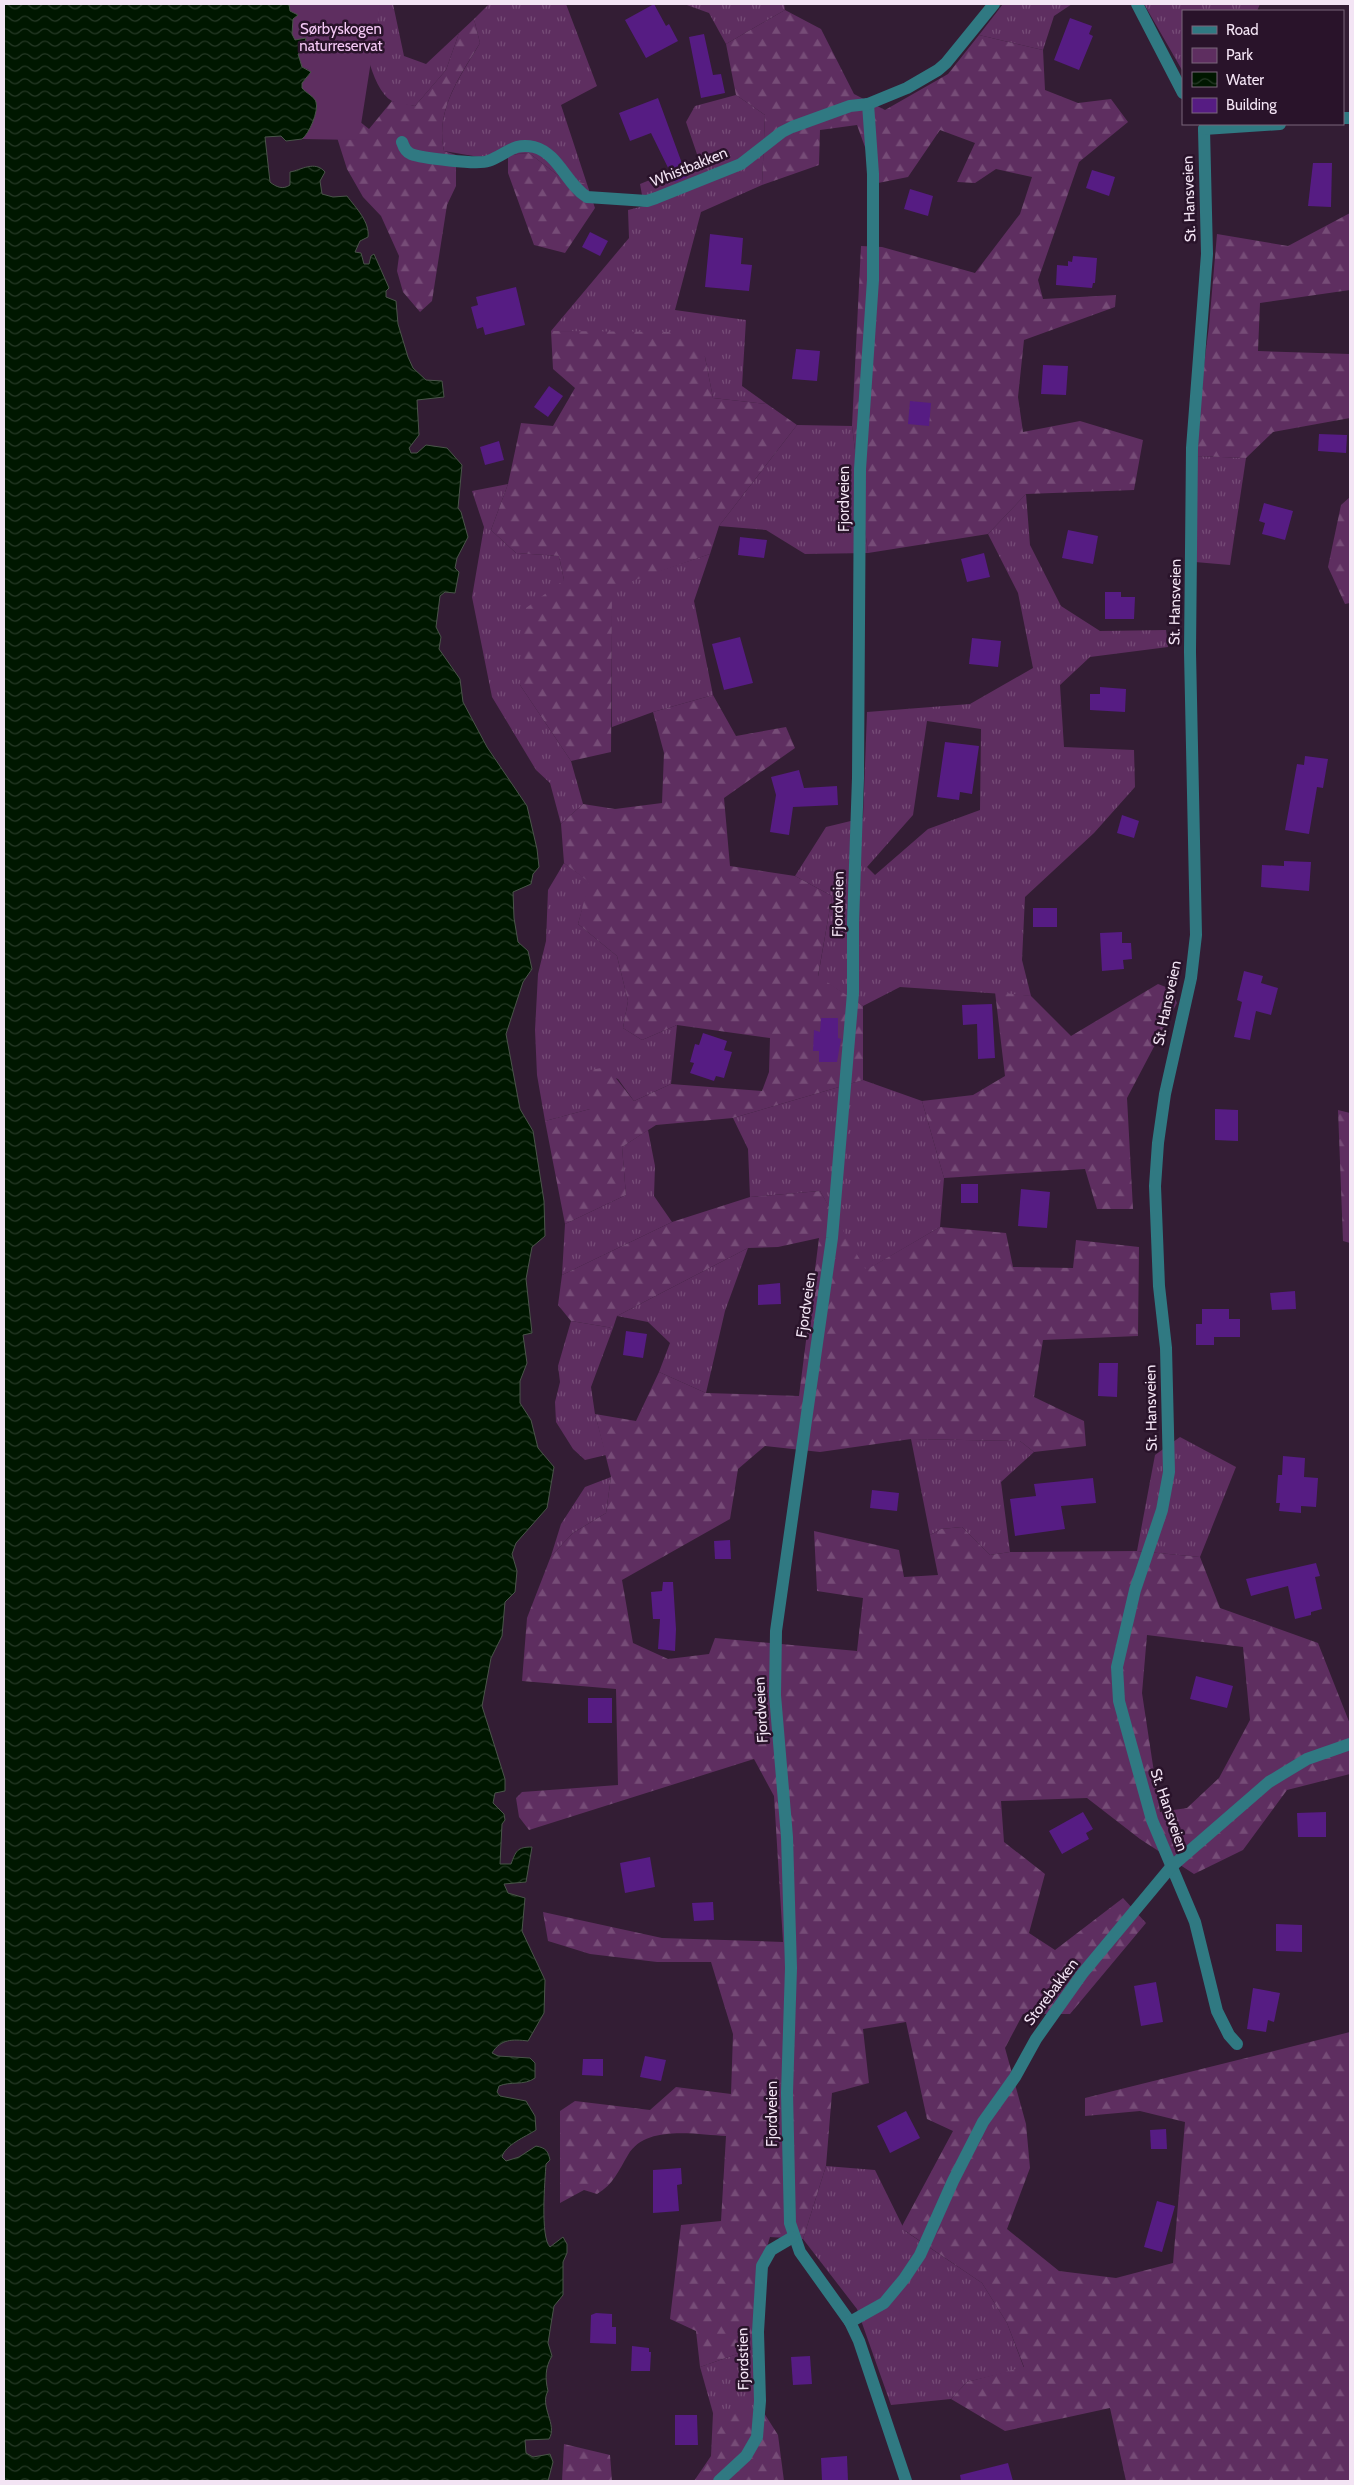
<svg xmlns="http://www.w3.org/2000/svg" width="1354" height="2485" viewBox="0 0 1354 2485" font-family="Cabin,sans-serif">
<defs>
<pattern id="grass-tufts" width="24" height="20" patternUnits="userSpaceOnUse" patternTransform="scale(1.25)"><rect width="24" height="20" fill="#5e2e60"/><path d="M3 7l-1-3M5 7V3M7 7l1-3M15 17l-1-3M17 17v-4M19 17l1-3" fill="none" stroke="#764c77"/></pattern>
<pattern id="forest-firs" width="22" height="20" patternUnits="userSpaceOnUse" patternTransform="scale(1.25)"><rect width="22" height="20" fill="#5e2e60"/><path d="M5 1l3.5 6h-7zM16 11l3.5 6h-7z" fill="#764c77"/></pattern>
<pattern id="water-waves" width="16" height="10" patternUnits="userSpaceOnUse" patternTransform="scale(1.25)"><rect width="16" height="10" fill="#001700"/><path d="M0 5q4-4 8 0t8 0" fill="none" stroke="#263926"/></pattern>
</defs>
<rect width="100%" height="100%" fill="#331d34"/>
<g fill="url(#grass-tufts)" fill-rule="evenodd">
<path d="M360 4H393L404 56 426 64 459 33 446 70 415 106C409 105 398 104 392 101 370 89 360 27 360 4Z"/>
<path d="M489 4H566L597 86 561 105 587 184 559 176 529 153 479 157 444 151C435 110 460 77 480 43L474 19Z"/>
<path d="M684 4H784L785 10 726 44 709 13Z"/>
<path d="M1003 4H1072L1054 16 1043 50 979 35Z"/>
<path d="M1144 4H1260L1257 11H1183L1182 70Z"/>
<path d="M736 95 765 115 762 185 701 212 675 310 746 320 742 386 767 404 713 398 705 357 606 333 551 331 629 238 628 210 644 206 640 184 699 160 686 122 695 106Z"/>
<path d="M797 425 852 426 868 553 805 554 766 530 719 526Z"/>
<path d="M1196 456 1246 458 1230 565 1195 562Z"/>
<path d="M508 484 491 530 516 553 559 556 564 580 520 685 571 761 583 804 561 824 550 783 536 770 492 697 472 597 484 527 472 491Z"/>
<path d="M1026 494 1030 545 1061 606 1100 631 1166 630 1168 647 1090 657 1060 685 1064 747 1134 750 1135 787 1094 833 1025 897 1022 960 1031 996 900 987 863 1006 818 977 832 896 795 876 826 827 863 818 867 712 970 704 1033 668 1018 593 988 534ZM927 721 981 729 980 810 928 829 875 875 867 867 913 815Z"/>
<path d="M710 554 694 601 713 695 653 712 612 727 611 587Z"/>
<path d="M564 863 590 882 578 924 617 956 628 1001 623 1028 642 1040 677 1025 671 1084 634 1101 618 1079 590 1070V1109L545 1121 537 1075 535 1030 538 974 546 941 548 890Z"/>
<path d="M863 1080 922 1101 944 1178 940 1227 865 1271 820 1191 750 1197 748 1149 733 1118Z"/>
<path d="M648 1130 655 1166 654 1196 672 1222 562 1275 565 1224 626 1195 622 1147Z"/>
<path d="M748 1248 725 1311 706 1393 659 1372 670 1343 648 1322 617 1316Z"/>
<path d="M571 1321 613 1328 591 1387 595 1414 606 1455 585 1460 573 1449 556 1422 555 1402 560 1382 558 1366Z"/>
<path d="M1180 1437 1236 1467 1200 1557 1137 1551 1155 1455Z"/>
<path d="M911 1439 1020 1441 1034 1452 1001 1482 1010 1552 990 1555 962 1527 941 1529 930 1535Z"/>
<path d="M611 1477 606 1513 573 1533 551 1556 561 1524 585 1487Z"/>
<path d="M826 2166 875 2170 905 2231 982 2283 1007 2323 1024 2368 967 2382 951 2399 891 2405 857 2309 803 2239Z"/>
<path d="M763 2345 764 2413H713L700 2367Z"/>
</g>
<g fill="url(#forest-firs)" fill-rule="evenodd">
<path d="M785 10 821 29 854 94 885 110 948 74 979 35 1043 50 1045 90 1078 103 1111 99 1128 122 1079 162 1038 280 1043 299 1116 295 1115 307 1024 340 1018 397 1023 432 1080 421 1143 440 1134 490 1026 494 988 534 868 553 852 426 861 246 882 247 975 273 1020 214 1032 177 996 169 975 183 957 182 975 143 940 130 908 177 878 183 857 125 820 130 819 165 762 185 765 115 736 95 726 44Z"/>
<path d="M474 19 480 43C460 76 435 110 444 151L456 155V186L447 205 432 301 420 312 403 292 397 271 399 256 381 216 363 197 347 169 334 128 349 113 369 129 392 101 415 106 446 70 459 33Z"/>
<path d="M529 153 559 176 587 184 595 208 565 253 534 245 508 173V155Z"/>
<path d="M1350 213V290L1260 303 1258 351 1350 354V418L1273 432 1246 458 1196 456 1197 420 1209 326 1217 234 1288 246Z"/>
<path d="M551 331 674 332 705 357 713 398 767 404 797 425 719 526 710 554 612 588 611 752 571 761 520 685 526 608 564 580 559 556 516 553 491 530 508 484 521 423 553 426 575 388 553 369Z"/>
<path d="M1350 497V603L1345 604 1328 567 1341 505Z"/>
<path d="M713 695 736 736 786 727 795 748 724 798 730 866 795 876 832 896 818 976 863 1006V1080L733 1118 656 1125 622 1147 626 1195 565 1224 545 1121 590 1109V1070L607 1067 634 1101 671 1084 762 1091 769 1072 770 1038 677 1025 642 1040 623 1028 628 1001 617 956 578 924 589 882 564 863 561 824 583 804 615 809 662 803 664 753 653 712Z"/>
<path d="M1158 984 1171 989 1177 1003 1127 1098 1133 1209H1097L1085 1169 944 1178 922 1101 973 1095 1005 1076 995 992 1031 996 1071 1036Z"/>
<path d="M1338 1110 1350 1113V1243L1343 1241Z"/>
<path d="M820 1191 866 1270 940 1227 1006 1233 1013 1267 1073 1268 1076 1240 1139 1247 1138 1336 1043 1340 1034 1397 1084 1421 1086 1446 1034 1452 1020 1441 911 1439 820 1452 765 1446 738 1469 730 1519 622 1580 633 1643 668 1659 709 1654 715 1638 857 1651 863 1598 817 1591 814 1531 899 1550 904 1577 938 1575 930 1535 941 1529 962 1527 990 1555 1010 1552 1137 1551 1200 1557 1220 1608 1318 1643 1350 1724V1774L1287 1790 1243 1850 1194 1874 1140 1839 1087 1798 1001 1801 1004 1842 1045 1874 1029 1933 1055 1950 1123 1898 1146 1923 1070 2014H1023L1005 2048 1026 2124 1030 2168 1007 2229 1059 2271 1116 2278 1173 2263 1185 2122 1140 2111 1085 2116V2098L1350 2032V2481H1126L1110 2408 1005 2431 951 2399 967 2382 1024 2367 1007 2323 982 2283 901 2228 953 2131 927 2119 906 2022 863 2029 869 2083 832 2093 826 2166 803 2239 770 2237 755 2287 763 2345 700 2367 696 2331 670 2319 681 2225 721 2221 726 2136C697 2135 646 2124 628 2155 619 2170 613 2185 597 2194L584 2190 560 2203V2111L575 2101 650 2110 676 2087 731 2094 733 2034 711 1962H657L590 1954 548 1941 543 1912 662 1938 783 1942 774 1796 754 1759 529 1830 519 1817 516 1798 522 1792 618 1785 616 1689 522 1681 527 1618 551 1556 573 1533 606 1513 611 1477 595 1414 636 1421 659 1372 706 1393 799 1396 819 1238 778 1247 748 1248 617 1316 613 1328 571 1321 558 1305 562 1275 672 1222 750 1197ZM1147 1635 1243 1647 1250 1720 1219 1778 1187 1808 1160 1812 1142 1693Z"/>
<path d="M713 2413H764L778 2435 784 2481H694L711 2456Z"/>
<path d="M564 2444 610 2455 612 2481H562Z"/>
</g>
<path fill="#5e2e60" d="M289 4H380L360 131 355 140 302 139C310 133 320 107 314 99 311 95 305 92 302 88V83L309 75V70L302 67 298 54 309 47H304L303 43 295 40 292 34 293 19 298 15 289 11Z"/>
<path fill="url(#water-waves)" stroke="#495449" d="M4 4H289L290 11 298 15 293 19 292 34 295 40 306 38 304 46 310 48 298 54 302 67 311 72 302 83V88C306 93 315 97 316 102 319 111 309 134 302 139L286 141 281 136 265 137 270 182C276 187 283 190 290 185V172C301 170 315 160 325 172L320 181 322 194 333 197 347 196C356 208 370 222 368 237L360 241 355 252 361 253 364 264H369L371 256 374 254 389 288 386 291V297L396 301 398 324 408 357 413 368 426 380 442 381 444 397 417 400 419 435 409 448 411 453H417L426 445 447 448 462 465 458 508 461 512 468 537 457 558 455 568 459 572 455 593 445 592 440 596 436 627 441 637 439 649 460 679 463 702 487 747 527 806 537 849 539 867 533 874 531 884 513 892 514 918 518 942 528 951 532 969 523 982 506 1034 520 1109 533 1131 544 1201 545 1236 532 1247 526 1279 532 1333 523 1335 527 1363 520 1381V1403L531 1420 538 1448 554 1467 547 1508 516 1543 512 1554 517 1571 515 1592 505 1602 502 1636 491 1658 482 1706 505 1779V1791L495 1793 493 1803 504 1814 505 1820 502 1824 500 1864H511C516 1851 517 1847 532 1847L526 1882 504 1884 508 1893 525 1898 522 1931 545 1980 544 2013 528 2041C512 2039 501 2039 492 2053L498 2056 530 2058 535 2063V2078C524 2086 510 2081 499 2086L497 2092 500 2096 526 2101 535 2116 536 2130C525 2137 505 2145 502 2157L506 2161 519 2157 536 2146C546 2148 548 2151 550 2160L546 2164C545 2180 540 2237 550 2247L563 2237 567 2244V2253L563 2262V2295L554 2306 552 2318 548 2343 552 2356C545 2367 545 2379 548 2391 539 2406 558 2425 549 2439L525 2440 526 2453 533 2457 550 2454 553 2462 548 2481H4Z"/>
<g fill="#561c83">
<path d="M654 4 666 26 669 24 678 41 646 58 625 20Z"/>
<path d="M1070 18 1092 26 1089 34 1093 36 1079 70 1054 60Z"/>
<path d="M704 34 713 75 721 74 725 93 701 98 689 37Z"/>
<path d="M658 98 687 177 675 182 651 133 630 141 619 113Z"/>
<path d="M1313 163H1332L1331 207 1308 206Z"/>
<path d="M1092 170 1115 177 1109 196 1086 188Z"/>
<path d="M910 189 933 196 928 216 904 209Z"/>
<path d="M590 232 608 241 600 256 582 247Z"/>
<path d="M710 234 743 238 741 264 752 265 749 291 705 287Z"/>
<path d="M1073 256 1097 258 1095 283H1093L1092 288 1056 285 1057 265 1068 266V261L1072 262Z"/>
<path d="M516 287 525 325 485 335 483 327 477 329 471 307 478 305 476 297Z"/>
<path d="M796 349 820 351 817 381 792 379Z"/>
<path d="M1043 365 1068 366 1066 395 1041 394Z"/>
<path d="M549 386 563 396 548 417 534 407Z"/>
<path d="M910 401 931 403 929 426 908 424Z"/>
<path d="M1319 434 1347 435 1346 453 1318 451Z"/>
<path d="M499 441 504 460 485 465 480 447Z"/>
<path d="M1264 503 1293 511 1285 540 1262 534 1265 523 1259 521Z"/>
<path d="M1068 530 1098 536 1093 564 1062 558Z"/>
<path d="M740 537 767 540 764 558 738 555Z"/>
<path d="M984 553 990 577 967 582 961 559Z"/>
<path d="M1105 592H1121V597H1135L1134 619H1105Z"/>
<path d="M740 637 753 683 724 690 712 644Z"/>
<path d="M972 638 1001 641 998 667 969 664Z"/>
<path d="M1100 687 1126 689 1125 712 1090 710V694H1100Z"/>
<path d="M945 742 979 746 972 794 960 792 959 800 937 797Z"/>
<path d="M1305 756 1328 759 1323 788 1317 787 1309 834 1285 830 1297 764 1304 765Z"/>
<path d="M799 770 804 788 837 786 838 805 793 807 789 835 770 832 776 795 771 777Z"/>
<path d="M1122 815 1139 821 1134 838 1117 833Z"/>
<path d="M1284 861 1311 862 1309 891 1261 887 1262 865 1284 866Z"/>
<rect x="1033" y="908" width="24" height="19"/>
<path d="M1122 932V943H1131L1132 959 1123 960 1124 969 1102 971 1100 933Z"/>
<path d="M1244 971 1263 976 1261 983 1278 988 1271 1015 1256 1011 1250 1040 1234 1037 1242 1002 1237 1000Z"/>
<path d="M992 1004 995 1058 978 1059 977 1024 963 1025 962 1005Z"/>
<path d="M821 1018H838V1038L841 1039 837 1062H819V1051H813L814 1030 820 1032Z"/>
<path d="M703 1033 727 1041 724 1050 732 1052 724 1078 716 1076 714 1081 690 1073 694 1063 690 1062 695 1044 699 1045Z"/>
<path d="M1215 1109 1238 1110V1141L1215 1140Z"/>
<rect x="961" y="1184" width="17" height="19"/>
<path d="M1021 1189 1050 1192 1047 1228 1018 1226Z"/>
<path d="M780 1283 781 1304 758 1305V1285Z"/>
<path d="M1295 1291 1296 1309 1272 1310 1270 1293Z"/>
<path d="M1202 1309H1229V1319H1240V1337H1214V1345H1196V1324H1202Z"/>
<path d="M626 1331 647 1334 643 1358 623 1355Z"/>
<path d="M1099 1363H1118L1117 1397 1098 1396Z"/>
<path d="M1283 1456 1305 1458 1304 1477 1318 1478 1316 1507 1301 1506V1513L1279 1511 1280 1503H1276L1278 1475H1282Z"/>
<path d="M1093 1478 1096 1503 1061 1506 1065 1529 1015 1536 1010 1499 1036 1496 1034 1484Z"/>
<path d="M872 1490 899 1493 897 1511 870 1508Z"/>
<path d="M730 1540 731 1559H715L714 1541Z"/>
<path d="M1316 1563 1320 1576 1315 1577 1322 1609 1311 1612V1615L1295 1619 1288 1586 1251 1596 1246 1579Z"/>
<path d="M663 1582H673L676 1629 675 1651 658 1649 660 1619H653L651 1592 662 1591Z"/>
<path d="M1196 1676 1233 1686 1227 1708 1190 1699Z"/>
<rect x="588" y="1698" width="24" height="25"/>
<path d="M1083 1812 1093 1829 1086 1833 1089 1839 1062 1854 1049 1831Z"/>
<path d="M1326 1812V1837H1298L1297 1813Z"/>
<path d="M650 1857 655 1887 625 1893 620 1863Z"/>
<path d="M713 1902 714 1920 694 1921 692 1903Z"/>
<path d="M1276 1924 1302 1925V1952L1276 1951Z"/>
<path d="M1156 1982 1163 2022 1141 2026 1134 1986Z"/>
<path d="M1253 1988 1280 1993 1274 2022 1268 2020 1266 2032 1247 2029Z"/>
<path d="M645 2056 666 2060 661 2081 640 2077Z"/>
<path d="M583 2059H603V2076L582 2075Z"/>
<path d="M906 2111 920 2138 890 2153 877 2126Z"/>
<path d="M1166 2129 1167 2149H1151L1150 2130Z"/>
<path d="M681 2168 682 2184 677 2185 679 2211 653 2213V2170Z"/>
<path d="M1157 2201 1175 2206 1162 2252 1144 2247Z"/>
<path d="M596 2313 612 2314V2327H616V2344L590 2343 591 2315Z"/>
<path d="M632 2346 649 2348V2352H651L650 2371H631Z"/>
<path d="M810 2356 812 2384 793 2385 791 2357Z"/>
<path d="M675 2415H697L698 2445H675Z"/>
<path d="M847 2456 848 2481H822L821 2458Z"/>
<path d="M1008 2463 1013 2481H961L960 2475Z"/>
</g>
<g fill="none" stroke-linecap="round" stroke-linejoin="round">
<g stroke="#307982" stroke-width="12">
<path d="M1137 4 1183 93"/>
<path d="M868 104 873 174V280L860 469 858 778 853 923V993L832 1238 776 1631 775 1695 787 1837 791 1968 787 2093 790 2223 800 2252 850 2322 859 2341 906 2481"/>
<path d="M1343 118H1350"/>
<path d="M1204 129 1207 254 1192 448 1190 652 1196 935 1191 978 1165 1094 1158 1143 1155 1186 1159 1286 1166 1348 1169 1472 1162 1510 1135 1590 1117 1667 1119 1701 1152 1820 1195 1922 1217 2011 1229 2035 1237 2044"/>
<path d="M1204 129 1280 124"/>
<path d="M402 142C404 148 406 152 411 154 421 158 478 165 488 161 506 155 513 142 534 147 558 153 567 185 587 197L647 201 656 198 741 164 782 132 792 127 850 106 868 104 907 88 938 70 946 63 994 4"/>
<path d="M850 2322 884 2303 904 2279 920 2255 953 2181 983 2122 1015 2077 1036 2039 1082 1974 1171 1867 1269 1782 1307 1759 1350 1744"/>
<path d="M719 2481 746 2456 757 2437 760 2401 758 2332 762 2266 771 2250 793 2237"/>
</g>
</g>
<g text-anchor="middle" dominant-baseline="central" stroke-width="5" stroke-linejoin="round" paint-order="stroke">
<g font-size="15" fill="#f5c9f6" stroke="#29132a">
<text x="341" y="29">Sørbyskogen<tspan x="341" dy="17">naturreservat</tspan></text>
</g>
<g font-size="15" fill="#f3e4f4" stroke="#29132a">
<text transform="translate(689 167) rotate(-22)">Whistbakken</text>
<text transform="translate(1189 199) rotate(-92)">St. Hansveien</text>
<text transform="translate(844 499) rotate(-90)">Fjordveien</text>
<text transform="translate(1175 602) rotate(-89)">St. Hansveien</text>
<text transform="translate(838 904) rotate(-89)">Fjordveien</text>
<text transform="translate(1167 1003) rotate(-78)">St. Hansveien</text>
<text transform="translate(806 1305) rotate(-82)">Fjordveien</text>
<text transform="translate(1151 1408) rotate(-91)">St. Hansveien</text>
<text transform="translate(761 1710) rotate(-93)">Fjordveien</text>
<text transform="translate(1169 1810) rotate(71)">St. Hansveien</text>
<text transform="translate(1051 1992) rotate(-53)">Storebakken</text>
<text transform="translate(772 2114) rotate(-90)">Fjordveien</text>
<text transform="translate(743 2359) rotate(-91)">Fjordstien</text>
</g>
</g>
<rect width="1354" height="2485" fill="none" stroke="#f3e4f4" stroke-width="10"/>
<rect x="1182" y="10" width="162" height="115" fill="#29132a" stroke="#7a677b"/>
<rect x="1192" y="26" width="25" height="8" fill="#307982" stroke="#7a677b"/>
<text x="1226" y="35" font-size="15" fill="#f3e4f4">Road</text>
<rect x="1192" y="48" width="25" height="15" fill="#5e2e60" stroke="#7a677b"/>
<text x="1226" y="60" font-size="15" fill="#f3e4f4">Park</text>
<rect x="1192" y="72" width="25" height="15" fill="url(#water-waves)" stroke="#7a677b"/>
<text x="1226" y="85" font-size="15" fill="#f3e4f4">Water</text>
<rect x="1192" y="98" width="25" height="15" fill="#561c83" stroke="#7a677b"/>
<text x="1226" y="110" font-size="15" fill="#f3e4f4">Building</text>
</svg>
